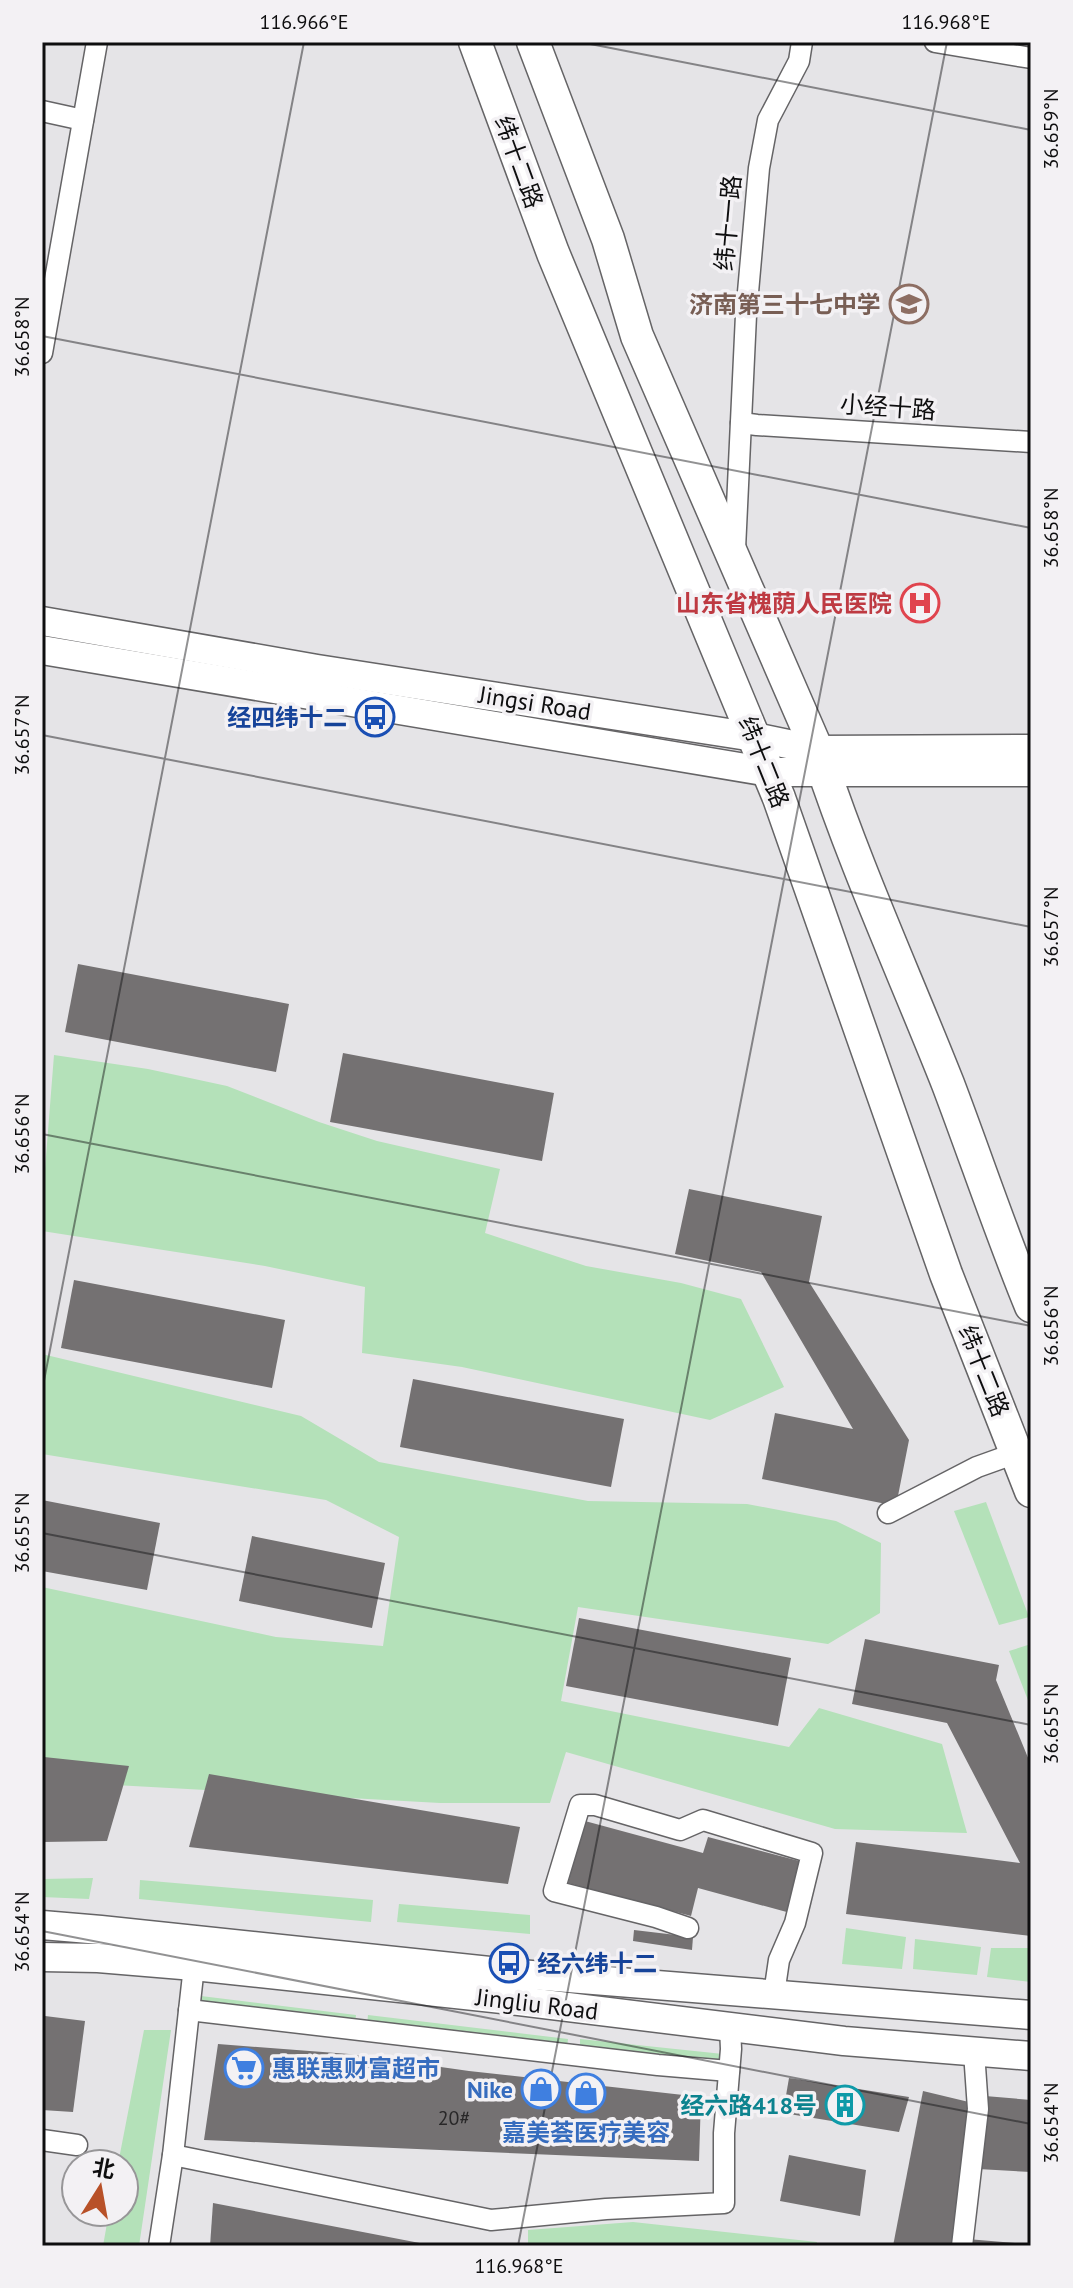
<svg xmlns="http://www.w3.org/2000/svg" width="1073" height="2288" viewBox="0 0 1073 2288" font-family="'PT Sans','Noto Sans SC',sans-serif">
<rect width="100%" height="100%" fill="#e5e4e7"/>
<g fill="#b4e1b9">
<path d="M54 1055 148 1069 227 1086 319 1122 377 1141 500 1169 485 1233 586 1266 681 1283 741 1299 784 1387 710 1420 462 1367 362 1353 365 1287 265 1266 42 1231V1207Z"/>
<path d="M42 1354 301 1416 379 1462 588 1501 747 1504 836 1521 881 1543 880 1613 828 1644 578 1607 561 1701 789 1747 819 1708 942 1744 967 1833 835 1829 566 1752 550 1803H440L42 1781V1587L276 1637 383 1646 399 1537 326 1500 42 1454Z"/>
<path d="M986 1502 1029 1617 999 1625 954 1511Z"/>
<path d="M1031 1644V1708L1009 1651Z"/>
<path d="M93 1878 89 1899 42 1897V1879Z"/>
<path d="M140 1880 373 1900 371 1922 139 1899Z"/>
<path d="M399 1904 530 1915V1934L397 1922Z"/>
<path d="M846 1928 906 1937 902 1969 842 1964Z"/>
<path d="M915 1939 981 1947 977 1975 913 1969Z"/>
<path d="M991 1948H1031V1982L987 1977Z"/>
<path d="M201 1996 356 2015 355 2024 199 2005Z"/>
<path d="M368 2015 568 2039 567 2048 367 2025Z"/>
<path d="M144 2030H171L139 2246H103L109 2212H124V2164H118Z"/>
<path d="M580 2039 723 2054 722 2066 580 2051Z"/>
<path d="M633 2222 817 2242 816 2246H528V2230Z"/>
</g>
<g fill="#747172">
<path d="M78 964 289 1004 276 1072 65 1032Z"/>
<path d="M343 1053 554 1093 542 1161 330 1122Z"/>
<path d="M689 1189 822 1216 809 1282 909 1440 896 1506 762 1479 775 1413 853 1429 761 1272 675 1254Z"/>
<path d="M74 1280 285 1320 272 1388 61 1348Z"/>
<path d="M413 1379 624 1419 611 1487 400 1447Z"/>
<path d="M42 1500 160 1523 147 1590 42 1571Z"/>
<path d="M252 1536 385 1563 372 1628 239 1601Z"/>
<path d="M579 1618 791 1658 778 1726 566 1686Z"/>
<path d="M865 1639 999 1665 996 1680 1031 1765V1936L846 1914 856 1842 1020 1863 947 1723 852 1704Z"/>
<path d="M44 1757 129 1766 107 1841 42 1842V1764Z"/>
<path d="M209 1774 520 1827 508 1884 189 1847Z"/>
<path d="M585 1821 703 1853 708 1837 807 1863 794 1914 698 1888 691 1916 568 1883Z"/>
<path d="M634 1930 693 1937 692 1950 633 1941Z"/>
<path d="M45 2016 85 2021 73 2112 42 2110V2035Z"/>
<path d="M218 2044 349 2054 469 2071 701 2097 699 2161 204 2140Z"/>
<path d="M789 2078 909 2097 899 2132 783 2113Z"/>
<path d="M923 2091 973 2103 956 2246H893Z"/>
<path d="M985 2096 1031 2100V2172L978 2169Z"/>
<path d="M789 2155 866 2170 860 2216 780 2201Z"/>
<path d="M213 2203 430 2245V2246H210Z"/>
<path d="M967 2239 1028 2244V2246H967Z"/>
</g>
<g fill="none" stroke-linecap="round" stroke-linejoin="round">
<g stroke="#656466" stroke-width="23">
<g id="minor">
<path d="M935 42 1031 58"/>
<path d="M42 111 83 120"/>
<path d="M42 353 97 42"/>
<path d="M741 423 757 425 1031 442"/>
<path d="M735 549 746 315 759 168 768 120 799 61 802 42"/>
<path d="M888 1513 977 1467 1016 1453"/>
<path d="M688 1928 656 1917 554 1891 580 1805H595L680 1830 703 1820 812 1853 795 1923 779 1960 774 1994"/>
<path d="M189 2010 658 2065 729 2071"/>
<path d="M42 2140 77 2145"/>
<path d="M173 2155 491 2220 606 2209 724 2203V2133L731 2049 730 2027"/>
<path d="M159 2246 173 2155 194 1966"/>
<path d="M962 2246 978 2109 974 2052"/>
</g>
</g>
<g stroke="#656466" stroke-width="31">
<g id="secondary">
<path d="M42 621 317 669 754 737 817 750 1031 749"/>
<path d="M42 650 769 772H1031"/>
<path d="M42 1925 101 1930 519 1974 1031 2015"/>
<path d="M42 1957 98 1958 194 1966 519 2001 844 2041 1031 2056"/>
</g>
</g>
<g stroke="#656466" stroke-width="35">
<g id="primary">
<path d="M475 42 553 253 779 798 946 1274 1031 1491"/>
<path d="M533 42 608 239 637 336 817 750C854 864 904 973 948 1084 976 1158 1001 1233 1031 1306"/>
</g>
</g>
<use href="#minor" stroke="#fff" stroke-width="20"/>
<use href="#secondary" stroke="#fff" stroke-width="28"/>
<use href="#primary" stroke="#fff" stroke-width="32"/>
</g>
<path fill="none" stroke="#0e0e0f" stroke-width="2" stroke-opacity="0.45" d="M580 42 1031 130M42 336 1031 528M42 735 1031 927M42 1134 1031 1326M42 1391 304 42M42 1533 1031 1725M42 1931 1031 2124M518 2246 947 42"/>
<defs>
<g id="school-ring" transform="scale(2)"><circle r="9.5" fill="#f3f1f4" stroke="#8d6e63" stroke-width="1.5"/><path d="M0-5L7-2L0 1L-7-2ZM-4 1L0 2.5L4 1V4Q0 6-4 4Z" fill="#8d6e63"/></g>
<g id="hospital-ring" transform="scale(2)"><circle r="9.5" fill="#f3f1f4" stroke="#e0444e" stroke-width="1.5"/><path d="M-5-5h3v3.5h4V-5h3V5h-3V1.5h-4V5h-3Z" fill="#e0444e"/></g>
<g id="bus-ring" transform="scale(2)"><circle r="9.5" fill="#f3f1f4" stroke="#1a4fb4" stroke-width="1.5"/><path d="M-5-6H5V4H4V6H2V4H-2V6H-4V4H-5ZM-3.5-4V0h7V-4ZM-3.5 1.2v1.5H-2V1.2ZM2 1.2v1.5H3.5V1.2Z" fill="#1a4fb4"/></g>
<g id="supermarket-ring" transform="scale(2)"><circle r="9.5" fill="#f3f1f4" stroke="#3f7fe0" stroke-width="1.5"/><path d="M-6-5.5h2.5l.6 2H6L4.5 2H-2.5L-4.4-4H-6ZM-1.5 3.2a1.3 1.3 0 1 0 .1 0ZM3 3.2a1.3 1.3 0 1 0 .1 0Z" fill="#3f7fe0"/></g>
<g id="shop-ring" transform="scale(2)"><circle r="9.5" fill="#f3f1f4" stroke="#3f7fe0" stroke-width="1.5"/><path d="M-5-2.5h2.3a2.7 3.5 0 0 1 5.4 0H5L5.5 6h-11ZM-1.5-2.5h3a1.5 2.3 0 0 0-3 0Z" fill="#3f7fe0"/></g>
<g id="building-ring" transform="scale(2)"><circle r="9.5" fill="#f3f1f4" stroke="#0f9aa8" stroke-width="1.5"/><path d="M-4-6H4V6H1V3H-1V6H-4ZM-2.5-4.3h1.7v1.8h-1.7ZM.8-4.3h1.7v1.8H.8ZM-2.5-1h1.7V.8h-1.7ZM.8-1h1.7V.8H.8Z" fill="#0f9aa8"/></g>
</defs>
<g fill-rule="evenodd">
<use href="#school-ring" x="909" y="304"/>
<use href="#hospital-ring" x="920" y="603"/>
<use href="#bus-ring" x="375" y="717"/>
<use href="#bus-ring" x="509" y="1963"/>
<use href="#supermarket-ring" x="244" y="2068"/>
<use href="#shop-ring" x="541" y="2089"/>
<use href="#shop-ring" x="586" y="2093"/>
<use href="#building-ring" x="845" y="2105"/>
</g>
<g text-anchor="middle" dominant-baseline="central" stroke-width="7" stroke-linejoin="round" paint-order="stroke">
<g font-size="20" fill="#282728">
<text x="454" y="2118">20#</text>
</g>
<g font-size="24" fill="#0e0e0f" stroke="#f3f1f4">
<text transform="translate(519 162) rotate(70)">纬十二路</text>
<text transform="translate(728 223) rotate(-85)">纬十一路</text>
<text transform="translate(888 407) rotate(4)">小经十路</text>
<text transform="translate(535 703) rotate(9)">Jingsi Road</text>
<text transform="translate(764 762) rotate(68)">纬十二路</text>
<text transform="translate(984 1371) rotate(68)">纬十二路</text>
<text transform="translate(537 2004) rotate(7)">Jingliu Road</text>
</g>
<g font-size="24" font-weight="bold" fill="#785e54" stroke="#f3f1f4" text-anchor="end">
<text x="881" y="304">济南第三十七中学</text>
</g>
<g font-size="24" font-weight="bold" fill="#be3a42" stroke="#f3f1f4" text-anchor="end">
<text x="892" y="603">山东省槐荫人民医院</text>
</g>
<g font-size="24" font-weight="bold" fill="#164399" stroke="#f3f1f4" text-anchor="end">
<text x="347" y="717">经四纬十二</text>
<text x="537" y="1963" text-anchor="start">经六纬十二</text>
</g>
<g font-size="24" font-weight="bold" fill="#366cbe" stroke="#f3f1f4" text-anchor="start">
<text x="272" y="2068">惠联惠财富超市</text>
<text x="513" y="2089" text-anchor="end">Nike</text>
<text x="586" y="2132" text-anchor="middle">嘉美荟医疗美容</text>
</g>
<g font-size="24" font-weight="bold" fill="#0d838f" stroke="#f3f1f4" text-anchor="end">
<text x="817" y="2105">经六路418号</text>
</g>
</g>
<rect width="1073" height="2288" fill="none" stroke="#f3f1f4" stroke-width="88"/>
<g transform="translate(100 2188) rotate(11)"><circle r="38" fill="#f3f1f4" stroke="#979698" stroke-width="2"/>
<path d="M0-6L14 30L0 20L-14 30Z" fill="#b85128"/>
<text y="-12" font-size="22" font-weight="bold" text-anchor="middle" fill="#0e0e0f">北</text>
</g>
<rect x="44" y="44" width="985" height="2200" fill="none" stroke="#0e0e0f" stroke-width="3"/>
<g font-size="20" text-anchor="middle" fill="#0e0e0f">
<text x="304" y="29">116.966°E</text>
<text x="946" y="29">116.968°E</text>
<text transform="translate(1051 129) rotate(-90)" y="7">36.659°N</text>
<text transform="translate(22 337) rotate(-90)" y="7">36.658°N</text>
<text transform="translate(1051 528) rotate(-90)" y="7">36.658°N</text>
<text transform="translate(22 735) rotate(-90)" y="7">36.657°N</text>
<text transform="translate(1051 927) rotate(-90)" y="7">36.657°N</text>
<text transform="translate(22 1134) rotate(-90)" y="7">36.656°N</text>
<text transform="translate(1051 1326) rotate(-90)" y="7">36.656°N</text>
<text transform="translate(22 1533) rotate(-90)" y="7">36.655°N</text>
<text transform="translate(1051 1724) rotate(-90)" y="7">36.655°N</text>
<text transform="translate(22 1932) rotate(-90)" y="7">36.654°N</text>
<text transform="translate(1051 2123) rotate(-90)" y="7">36.654°N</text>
<text x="519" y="2273">116.968°E</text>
</g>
</svg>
